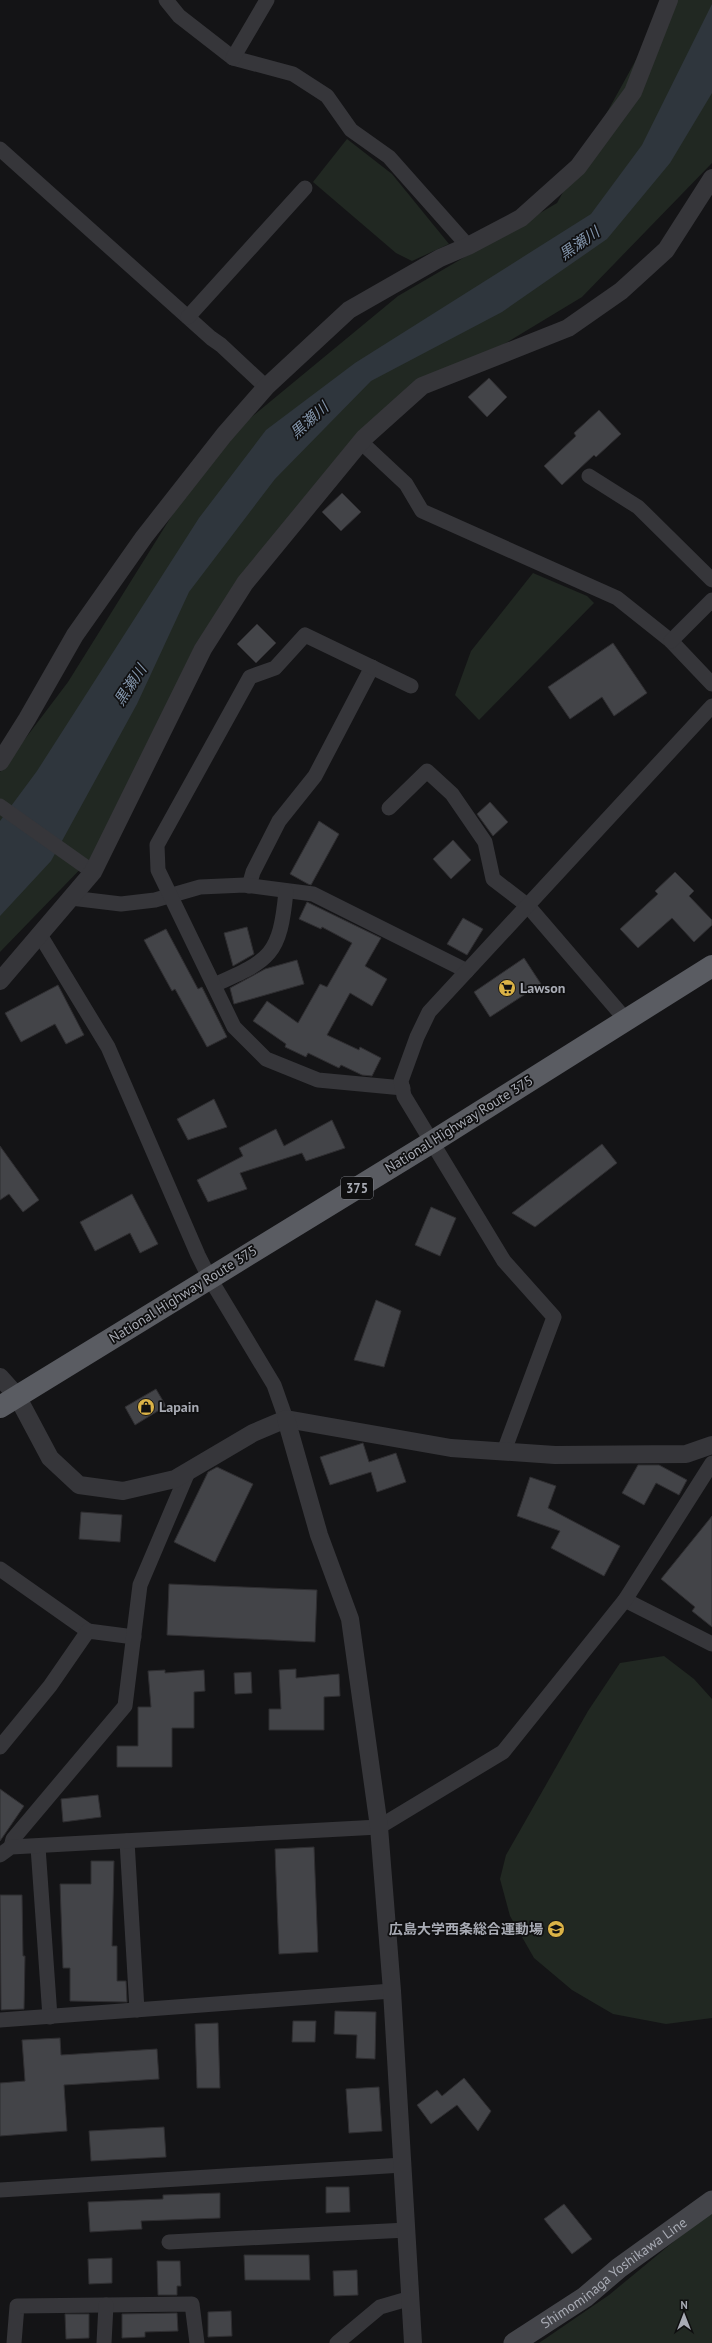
<svg xmlns="http://www.w3.org/2000/svg" width="712" height="2343" viewBox="0 0 712 2343" font-family="'PT Sans','Noto Sans JP',sans-serif">
<rect width="100%" height="100%" fill="#141416"/>
<g fill="#212822">
<path d="M669 0H712V163L582 297 491 352 417 383 203 649 92 857 0 952V772L68 682 214 448 398 296 557 203Z"/>
<path d="M347 139 392 174 449 244 412 261 396 253 313 182Z"/>
<path d="M533 573 587 596 594 603 479 720 455 695 471 651Z"/>
<path d="M664 1656 694 1679 712 1699V2018L666 2024 613 2014 572 1990 534 1958 510 1916 500 1879 506 1855 588 1711 620 1663Z"/>
<path d="M712 2210V2343H539L609 2295Z"/>
</g>
<path fill="#2f363d" d="M712 4V93L670 163 607 239 502 312 371 381 275 479 189 592 137 704 51 861 0 916V821L37 771 199 518 266 430 355 363 591 214 642 145Z"/>
<g fill="#434448" stroke="#2f2e31">
<path d="M489 378 507 397 487 417 468 397Z"/>
<path d="M599 410 621 434 596 457 594 455 562 485 544 466 576 436 574 433Z"/>
<path d="M342 493 361 512 341 531 322 512Z"/>
<path d="M257 624 276 643 256 663 237 644Z"/>
<path d="M613 643 647 693 614 716 602 697 570 719 548 687Z"/>
<path d="M490 802 508 822 493 836 477 814Z"/>
<path d="M319 821 339 834 311 885 308 884 290 874Z"/>
<path d="M453 840 471 860 451 879 433 859Z"/>
<path d="M675 872 694 891 689 896 712 920V925L694 942 672 918 638 948 620 929 658 894 655 891Z"/>
<path d="M307 902 381 938 365 966 387 979 372 1006 350 993 327 1035 359 1050 360 1047 381 1058 372 1076 362 1075 341 1065 339 1068 308 1053 306 1057 285 1047 286 1044 253 1021 267 1001 298 1023 320 984 327 987 352 943 322 927 321 929 299 919Z"/>
<path d="M463 918 483 929 467 955 447 944Z"/>
<path d="M247 927 254 954 233 966 224 933Z"/>
<path d="M166 929 198 989 202 987 227 1037 207 1047 175 989 172 991 144 940Z"/>
<path d="M524 958 541 984 490 1017 474 992Z"/>
<path d="M297 960 304 984 234 1004 230 988 265 969Z"/>
<path d="M58 985 84 1035 66 1044 55 1024 21 1042 5 1013Z"/>
<path d="M214 1099 227 1127 188 1140 177 1119Z"/>
<path d="M332 1120 345 1148 306 1161 302 1153 240 1173 247 1189 208 1202 197 1180 243 1156 239 1148 276 1129 284 1146Z"/>
<path d="M602 1144 617 1163 535 1227 512 1213Z"/>
<path d="M0 1146 39 1200 23 1212 9 1194 0 1200Z"/>
<path d="M132 1194 158 1244 140 1253 130 1233 95 1251 80 1222Z"/>
<path d="M431 1207 456 1218 440 1256 415 1245Z"/>
<path d="M376 1300 401 1311 384 1367 354 1360Z"/>
<path d="M156 1389 166 1406 135 1425 125 1407Z"/>
<path d="M363 1443 369 1462 396 1453 406 1482 377 1492 371 1472 330 1485 320 1457Z"/>
<path d="M638 1465H659L687 1480 679 1495 656 1483 644 1505 622 1493Z"/>
<path d="M217 1467 253 1484 215 1562 174 1542 208 1472Z"/>
<path d="M530 1477 556 1486 548 1508 620 1546 604 1576 551 1548 560 1531 517 1516Z"/>
<path d="M81 1512 122 1515 120 1542 79 1539Z"/>
<path d="M712 1516V1627L692 1611 695 1607 661 1579Z"/>
<path d="M169 1584 317 1590 315 1642 167 1635Z"/>
<path d="M296 1669V1678L339 1674 340 1696 324 1697V1730H269V1709H281L279 1670Z"/>
<path d="M165 1670V1673L204 1670 205 1691 194 1692V1728H172V1767H117V1746H138V1707H151L148 1671Z"/>
<path d="M251 1672 252 1693 235 1694 234 1673Z"/>
<path d="M0 1789 24 1806 0 1841Z"/>
<path d="M98 1795 101 1817 63 1822 61 1799Z"/>
<path d="M314 1847 318 1952 279 1954 275 1849Z"/>
<path d="M91 1861H114L112 1946H117V1981H126L127 2002 70 2001V1968H63L60 1884H91Z"/>
<path d="M0 1895H22L23 1956H25L24 2009 1 2010Z"/>
<path d="M335 2011 376 2012 375 2059 356 2058 357 2035 334 2034Z"/>
<path d="M293 2021H316L315 2042H292Z"/>
<path d="M218 2023 220 2088H197L195 2024Z"/>
<path d="M60 2038 61 2055 157 2049 159 2079 64 2085 67 2131 0 2136V2083L25 2081 22 2040Z"/>
<path d="M464 2078 491 2111 478 2131 457 2105 431 2124 417 2105 437 2090 442 2096Z"/>
<path d="M379 2087 382 2131 349 2133 346 2089Z"/>
<path d="M164 2127 166 2157 91 2161 89 2131Z"/>
<path d="M326 2187H349L350 2212 326 2213Z"/>
<path d="M220 2193V2218L141 2221 142 2229 90 2232 88 2202 163 2199V2195Z"/>
<path d="M564 2204 592 2239 572 2254 544 2219Z"/>
<path d="M244 2255H309L310 2280H245Z"/>
<path d="M112 2258V2283L89 2284 88 2259Z"/>
<path d="M157 2261H180L181 2286H177V2295H158Z"/>
<path d="M357 2270 358 2295 334 2296 333 2271Z"/>
<path d="M231 2311 232 2336 208 2337V2312Z"/>
<path d="M177 2313 178 2331 145 2332V2337L122 2338V2314Z"/>
<path d="M65 2314H89V2338L66 2339Z"/>
</g>
<g fill="none" stroke-linecap="round" stroke-linejoin="round">
<g stroke="#36363a" stroke-width="15">
<path d="M166 0 179 16 233 58 293 74 327 96 351 130 389 157 468 246"/>
<path d="M233 58 267 0"/>
<path d="M0 149 211 338 221 345 266 387"/>
<path d="M188 317 305 188"/>
<path d="M361 442 406 484 422 511 617 598 671 641 712 684"/>
<path d="M589 476 638 507 712 580"/>
<path d="M671 641 712 600"/>
<path d="M0 806 93 872"/>
<path d="M389 808 427 771 452 794 485 842 493 879 528 906 626 1020"/>
<path d="M249 886 253 872 279 821 315 776 372 667"/>
<path d="M71 898 121 904 155 900 200 887 245 885 313 894 467 971"/>
<path d="M40 935 108 1047 198 1255 209 1277 274 1385 286 1419"/>
<path d="M214 985C271 960 280 955 286 891"/>
<path d="M403 1088 318 1080 266 1059 234 1027 158 870 157 845 250 677 275 668 305 635 411 686"/>
<path d="M504 1451 554 1317 504 1261 404 1096 401 1081 417 1037 429 1012 712 706"/>
<path d="M0 1569 88 1631"/>
<path d="M625 1600 712 1644"/>
<path d="M0 1747 50 1686 88 1631 134 1637"/>
<path d="M127 1841 137 2010"/>
<path d="M11 1847 13 1839 125 1706 140 1585 188 1472"/>
<path d="M38 1847 50 2017"/>
<path d="M0 1855 11 1847 379 1827 503 1752 625 1600 712 1463"/>
<path d="M0 2020 392 1991"/>
<path d="M0 2190 403 2165"/>
<path d="M169 2242 407 2230"/>
<path d="M14 2343 17 2306 192 2304 197 2343"/>
<path d="M104 2343 106 2305"/>
<path d="M337 2343 380 2307 411 2298"/>
</g>
<g stroke="#36363a" stroke-width="18">
<path d="M0 762 27 719 75 635 144 537 224 435 266 387 349 310 440 258 468 246 521 218 578 167 633 92 669 0"/>
<path d="M0 981 93 872 203 649 245 583 364 438 422 386 568 328 621 291 666 250 712 178"/>
<path d="M0 1377 17 1396 50 1458 79 1485 123 1491 175 1479 253 1433 286 1419 451 1448 555 1455 686 1454 712 1445"/>
<path d="M286 1419 319 1535 350 1619 379 1827 392 1991 413 2343"/>
</g>
<path stroke="#44454a" stroke-width="21" id="s1" d="M514 2343 585 2297 619 2268 712 2201"/>
<path stroke="#5a5c62" stroke-width="22" d="M0 1407 432 1142 712 966"/>
</g>
<defs>
<g id="supermarket-disc" transform="scale(0.9)"><circle r="9.5" fill="#dbb347" stroke="#0f0f10"/><path d="M-6-5.5h2.5l.6 2H6L4.5 2H-2.5L-4.4-4H-6ZM-1.5 3.2a1.3 1.3 0 1 0 .1 0ZM3 3.2a1.3 1.3 0 1 0 .1 0Z" fill="#111"/></g>
<g id="shop-disc" transform="scale(0.9)"><circle r="9.5" fill="#dbb347" stroke="#0f0f10"/><path d="M-5-2.5h2.3a2.7 3.5 0 0 1 5.4 0H5L5.5 6h-11ZM-1.5-2.5h3a1.5 2.3 0 0 0-3 0Z" fill="#111"/></g>
<g id="university-disc" transform="scale(0.9)"><circle r="9.5" fill="#dbb347" stroke="#0f0f10"/><path d="M0-5L7-2L0 1L-7-2ZM-4 1L0 2.5L4 1V4Q0 6-4 4Z" fill="#111"/></g>
</defs>
<g fill-rule="evenodd">
<use href="#supermarket-disc" x="507" y="988"/>
<use href="#shop-disc" x="146" y="1407"/>
<use href="#university-disc" x="556" y="1929"/>
</g>
<g text-anchor="middle" dominant-baseline="central" stroke-width="3.5" stroke-linejoin="round" paint-order="stroke">
<rect fill="#0f0f10" stroke="#7a7c83" stroke-width="1" x="341" y="1177" width="32" height="22" rx="3"/>
<g font-size="13" font-weight="bold" fill="#a8abb4">
<text x="357" y="1188">375</text>
</g>
<g font-size="14" font-weight="bold" fill="#a8abb4" stroke="#0f0f10" text-anchor="start">
<text x="520" y="988">Lawson</text>
<text x="159" y="1407">Lapain</text>
<text x="543" y="1929" text-anchor="end">広島大学西条総合運動場</text>
</g>
<g font-size="14" fill="#a8abb4" stroke="#0f0f10">
<text transform="translate(459 1124) rotate(-32)">National Highway Route 375</text>
<text transform="translate(183 1294) rotate(-32)">National Highway Route 375</text>
<text stroke="none"><textPath href="#s1" startOffset="122">Shimominaga Yoshikawa Line</textPath></text>
</g>
<g font-size="15" font-style="italic" fill="#8395ab" stroke="#0f0f10">
<text transform="translate(579 243) rotate(-35)">黒瀬川</text>
<text transform="translate(309 420) rotate(-42)">黒瀬川</text>
<text transform="translate(130 685) rotate(-57)">黒瀬川</text>
</g>
</g>
<g transform="translate(684 2315)" stroke="#0f0f10" stroke-width="3" paint-order="stroke">
<path d="M0-3L7 15L0 10L-7 15Z" fill="#a8abb4"/>
<text y="-6" font-size="11" font-weight="bold" text-anchor="middle" fill="#a8abb4">N</text>
</g>
</svg>
